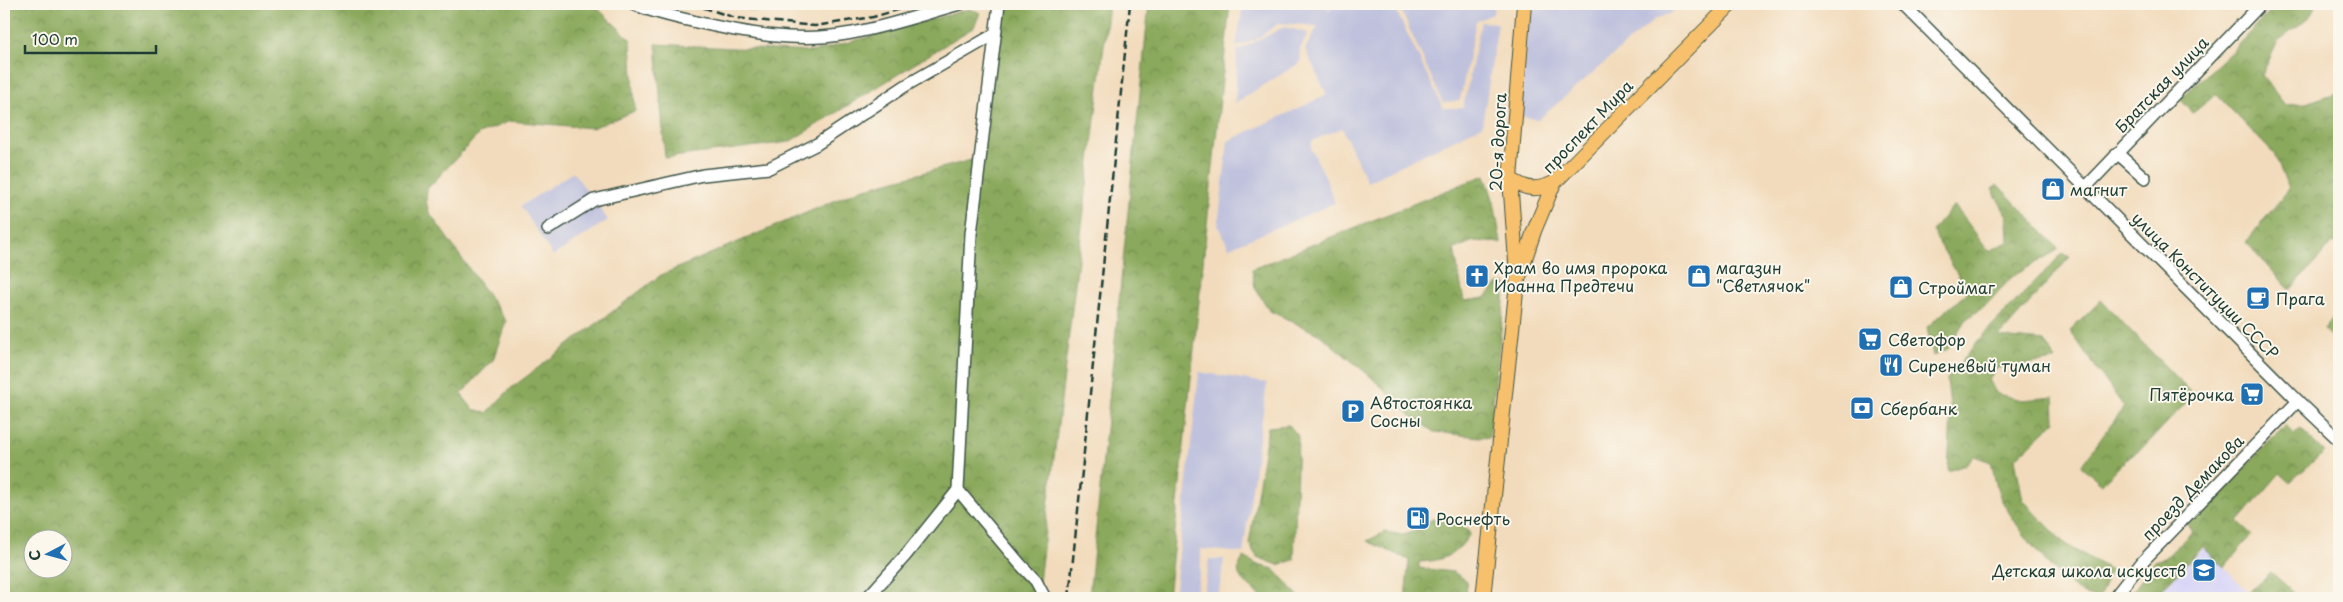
<svg xmlns="http://www.w3.org/2000/svg" width="2343" height="602" viewBox="0 0 2343 602" font-family="'Playpen Sans',sans-serif">
<defs>
<pattern id="forest-crowns" width="20" height="18" patternUnits="userSpaceOnUse" patternTransform="scale(1.25)"><rect width="20" height="18" fill="#8aa95c"/><path d="M2 6a3 3 0 1 1 6 0M12 15a3 3 0 1 1 6 0" fill="none" stroke="#708b4d"/></pattern>
</defs>
<rect width="100%" height="100%" fill="#fbf7ec"/>
<filter id="ink" filterUnits="userSpaceOnUse"><feTurbulence type="fractalNoise" baseFrequency=".02" numOctaves="2"/><feDisplacementMap in="SourceGraphic" scale="10" xChannelSelector="R" yChannelSelector="G"/><feConvolveMatrix kernelMatrix="1 2 1 2 8 2 1 2 1" color-interpolation-filters="sRGB"/></filter>
<filter id="wash" filterUnits="userSpaceOnUse"><feTurbulence type="fractalNoise" baseFrequency=".0096" numOctaves="4" result="noise"/><feDisplacementMap in="SourceGraphic" scale="20" xChannelSelector="R" yChannelSelector="G"/><feGaussianBlur stdDeviation="1.12" result="paint"/><feColorMatrix in="noise" values="0 0 0 0 0 0 0 0 0 0 0 0 0 0 0 0 0 1.4 0 .05"/><feComposite in="paint" operator="in"/></filter>
<g filter="url(#wash)">
<rect width="100%" height="100%" fill="#f2dbbc"/>
<path fill="#d9d6f7" d="M2204 548 2255 598H2154Z"/>
<g fill="#c0c2dd">
<path d="M1243 4H1329L1327 13 1333 4H1393L1443 108H1463L1481 22 1498 23 1482 126 1367 182 1342 128 1312 141 1311 148 1324 174 1335 203 1229 248 1218 225 1228 141 1327 95 1305 49 1318 26 1279 23 1257 39 1236 47Z"/>
<path d="M1398 4H1495L1493 14 1476 21 1460 100 1443 103Z"/>
<path d="M1528 4H1676L1674 12 1655 19 1538 120 1521 116Z"/>
<path d="M1284 27 1308 33 1300 49 1301 62 1235 103 1237 51Z"/>
<path d="M573 172 608 220 553 256 521 206Z"/>
<path d="M1199 372 1267 383 1243 553 1201 549V564L1195 598H1174Z"/>
<path d="M1209 559H1224L1218 598H1203Z"/>
</g>
<g fill="url(#forest-crowns)" stroke="#547348" fill-rule="evenodd">
<path d="M4 4H593L631 40 635 111 592 128 510 121 479 134 427 189 426 201 429 212 506 321 493 360 461 394 473 409 487 413 510 389 661 275 862 189 975 159 1007 4H1109L1037 598H4ZM32 540H62V570H32Z"/>
<path d="M725 4H870L804 12 754 11Z"/>
<path d="M1149 4H1230L1168 598H1089Z"/>
<path d="M2277 4H2317L2311 16 2278 41 2262 75 2285 105 2306 103 2339 92V245L2333 243 2290 290 2246 242 2289 189 2274 154 2216 94 2193 113 2180 99 2230 53Z"/>
<path d="M969 9 980 13 974 27 789 142 665 158 656 44 813 52Z"/>
<path d="M1485 175 1494 202 1501 243 1474 241 1454 249 1464 301 1485 298 1498 284H1506L1489 438 1434 432 1410 415 1370 376 1320 335 1270 311 1255 288 1252 269Z"/>
<path d="M1998 185 2059 249 2012 277 1985 306 1965 320 1948 349 1933 356 1927 327 1968 292 1932 231 1954 205 1989 251 2008 242 2007 216 1992 189Z"/>
<path d="M2063 253 2070 257 1999 337 2044 341 2056 360 1997 368 1988 380 1997 394 2022 400 2054 397 2055 421 2015 459 2023 500 2065 544 2111 570 2099 598C2067 598 2016 527 2001 499 1996 488 1994 473 1991 462L1974 456 1965 465 1948 471 1951 414 1947 379 1981 337Z"/>
<path d="M2101 300 2193 395 2146 445 2130 456 2102 484 2081 466 2124 407 2070 331Z"/>
<path d="M2339 310V346L2324 329Z"/>
<path d="M1289 425 1298 436 1294 560 1278 565 1257 557 1249 544 1268 427Z"/>
<path d="M2286 425 2293 434 2301 429 2324 452 2290 482 2280 473 2238 522 2252 535 2224 567 2203 547 2153 598H2128L2155 561 2165 558 2193 531 2187 525Z"/>
<path d="M2339 496V518L2331 510Z"/>
<path d="M1432 519C1449 520 1461 519 1470 534 1456 555 1444 561 1419 562V568L1453 572 1466 580 1467 598H1405L1409 560 1367 541 1385 532 1403 535 1418 530Z"/>
<path d="M1244 557 1258 565 1274 569 1300 598H1260C1250 582 1228 579 1244 557Z"/>
<path d="M2271 572 2300 598H2255L2249 592Z"/>
</g>
</g>
<g filter="url(#ink)">
<g fill="none" stroke-linecap="round" stroke-linejoin="round">
<g stroke="#3f5548" stroke-width="14">
<g id="minor">
<path d="M634 4C654 13 675 17 696 22 745 33 796 43 846 34 884 28 923 14 960 4"/>
<path d="M999 4 971 234 958 490 1020 564 1036 581 1045 598"/>
<path d="M1903 4 2298 401 2339 440"/>
<path d="M2117 153 2145 178"/>
<path d="M2085 188 2261 4"/>
<path d="M548 229 594 200 703 175 769 168 817 144 905 86 995 34"/>
<path d="M867 598 905 556 958 490"/>
<path d="M2114 598 2143 561 2298 401"/>
</g>
</g>
<g stroke="#3f5548" stroke-width="16">
<g id="major">
<path d="M1510 179C1527 190 1536 191 1554 183"/>
<path d="M1517 275 1510 179 1524 4"/>
<path d="M1483 598 1517 283 1534 231 1554 183 1731 4"/>
</g>
</g>
<use href="#minor" stroke="#fff" stroke-width="11"/>
<use href="#major" stroke="#f7c06c" stroke-width="14"/>
<g stroke="#1f3d34" stroke-width="2.5" stroke-dasharray="8 4" stroke-linecap="butt">
<path d="M692 4 736 18 815 26 873 17 918 4"/>
<path d="M1069 598 1130 4"/>
</g>
</g>
</g>
<defs>
<g id="shop-square" transform="scale(1.25)"><rect x="-9" y="-9" width="18" height="18" rx="4" fill="#1f6fb2" stroke="#fbf7ec"/><path d="M-5-2.5h2.3a2.7 3.5 0 0 1 5.4 0H5L5.5 6h-11ZM-1.5-2.5h3a1.5 2.3 0 0 0-3 0Z" fill="#fff"/></g>
<g id="church-square" transform="scale(1.25)"><rect x="-9" y="-9" width="18" height="18" rx="4" fill="#1f6fb2" stroke="#fbf7ec"/><path d="M-1.2-6h2.4v3.5h3.3v2.4h-3.3V6h-2.4V-.1h-3.3v-2.4h3.3Z" fill="#fff"/></g>
<g id="cafe-square" transform="scale(1.25)"><rect x="-9" y="-9" width="18" height="18" rx="4" fill="#1f6fb2" stroke="#fbf7ec"/><path d="M-5.5-4.5H6V0H3Q3 3.5 0 3.5H-2.5Q-5.5 3.5-5.5 0ZM3-3.2v2h1.7v-2ZM-6 4.5H4V6H-6Z" fill="#fff"/></g>
<g id="supermarket-square" transform="scale(1.25)"><rect x="-9" y="-9" width="18" height="18" rx="4" fill="#1f6fb2" stroke="#fbf7ec"/><path d="M-6-5.5h2.5l.6 2H6L4.5 2H-2.5L-4.4-4H-6ZM-1.5 3.2a1.3 1.3 0 1 0 .1 0ZM3 3.2a1.3 1.3 0 1 0 .1 0Z" fill="#fff"/></g>
<g id="restaurant-square" transform="scale(1.25)"><rect x="-9" y="-9" width="18" height="18" rx="4" fill="#1f6fb2" stroke="#fbf7ec"/><path d="M-5-6h1v4h1v-4h1v4h1v-4h1v5L-1.5 .5V6h-2V.5L-5-1ZM5-6V6H3V1.5H1.5Q1.5-4 5-6Z" fill="#fff"/></g>
<g id="bank-square" transform="scale(1.25)"><rect x="-9" y="-9" width="18" height="18" rx="4" fill="#1f6fb2" stroke="#fbf7ec"/><path d="M-6-4H6V4H-6ZM0-2.3a2.3 2.3 0 1 0 0 4.6a2.3 2.3 0 1 0 0-4.6Z" fill="#fff"/></g>
<g id="parking-square" transform="scale(1.25)"><rect x="-9" y="-9" width="18" height="18" rx="4" fill="#1f6fb2" stroke="#fbf7ec"/><path d="M-3.5-5.5H1a3.5 3.5 0 0 1 0 7H-1V5.5H-3.5ZM-1-3.4V-.6H.8a1.4 1.4 0 0 0 0-2.8Z" fill="#fff"/></g>
<g id="fuel-square" transform="scale(1.25)"><rect x="-9" y="-9" width="18" height="18" rx="4" fill="#1f6fb2" stroke="#fbf7ec"/><path d="M-5.5-6h7V0h2V4h1.3V-2.5L3-4.5l.8-.8L6-3V5H2.5V1h-1V6h-7ZM-4.2-4.7v3.2H.2V-4.7Z" fill="#fff"/></g>
<g id="school-square" transform="scale(1.25)"><rect x="-9" y="-9" width="18" height="18" rx="4" fill="#1f6fb2" stroke="#fbf7ec"/><path d="M0-5L7-2L0 1L-7-2ZM-4 1L0 2.5L4 1V4Q0 6-4 4Z" fill="#fff"/></g>
</defs>
<g fill-rule="evenodd">
<use href="#shop-square" x="2053" y="189"/>
<use href="#church-square" x="1477" y="276"/>
<use href="#shop-square" x="1699" y="276"/>
<use href="#shop-square" x="1901" y="287"/>
<use href="#cafe-square" x="2258" y="298"/>
<use href="#supermarket-square" x="1870" y="339"/>
<use href="#restaurant-square" x="1891" y="365"/>
<use href="#supermarket-square" x="2252" y="394"/>
<use href="#bank-square" x="1862" y="408"/>
<use href="#parking-square" x="1353" y="411"/>
<use href="#fuel-square" x="1418" y="518"/>
<use href="#school-square" x="2204" y="570"/>
</g>
<g text-anchor="middle" dominant-baseline="central" stroke-width="4" stroke-linejoin="round" paint-order="stroke">
<g font-size="16" fill="#1f3d34" stroke="#fbf7ec">
<text transform="translate(2161 84) rotate(-46)">Братская улица</text>
<text transform="translate(1587 126) rotate(-46)">проспект Мира</text>
<text transform="translate(1497 142) rotate(-87)">20-я дорога</text>
<text transform="translate(2206 285) rotate(45)">улица Конституции СССР</text>
<text transform="translate(2192 487) rotate(-46)">проезд Демакова</text>
</g>
<g font-size="16" fill="#1f3d34" stroke="#fbf7ec" text-anchor="start">
<text x="2070" y="189">магнит</text>
<text x="1494" y="267">Храм во имя пророка<tspan x="1494" dy="18">Иоанна Предтечи</tspan></text>
<text x="1716" y="267">магазин<tspan x="1716" dy="18">"Светлячок"</tspan></text>
<text x="1918" y="287">Строймаг</text>
<text x="2276" y="298">Прага</text>
<text x="1888" y="339">Светофор</text>
<text x="1908" y="365">Сиреневый туман</text>
<text x="2234" y="394" text-anchor="end">Пятёрочка</text>
<text x="1370" y="402">Автостоянка<tspan x="1370" dy="18">Сосны</tspan></text>
<text x="1880" y="408">Сбербанк</text>
<text x="1436" y="518">Роснефть</text>
<text x="2186" y="570" text-anchor="end">Детская школа искусств</text>
</g>
</g>
<rect width="2343" height="602" fill="none" stroke="#fbf7ec" stroke-width="20"/>
<g transform="translate(48 554) rotate(264)"><circle r="24" fill="#fbf7ec" stroke="#a3ada2"/>
<path d="M0-4L9 19L0 12L-9 19Z" fill="#1f6fb2"/>
<text y="-8" font-size="14" font-weight="bold" text-anchor="middle" fill="#1f3d34">С</text>
</g>
<path d="M25 45v8h131v-8" fill="none" stroke="#1f3d34" stroke-width="2.5"/>
<text x="32" y="45" font-size="15" fill="#1f3d34" stroke="#fbf7ec" stroke-width="4" paint-order="stroke">100 m</text>
</svg>
